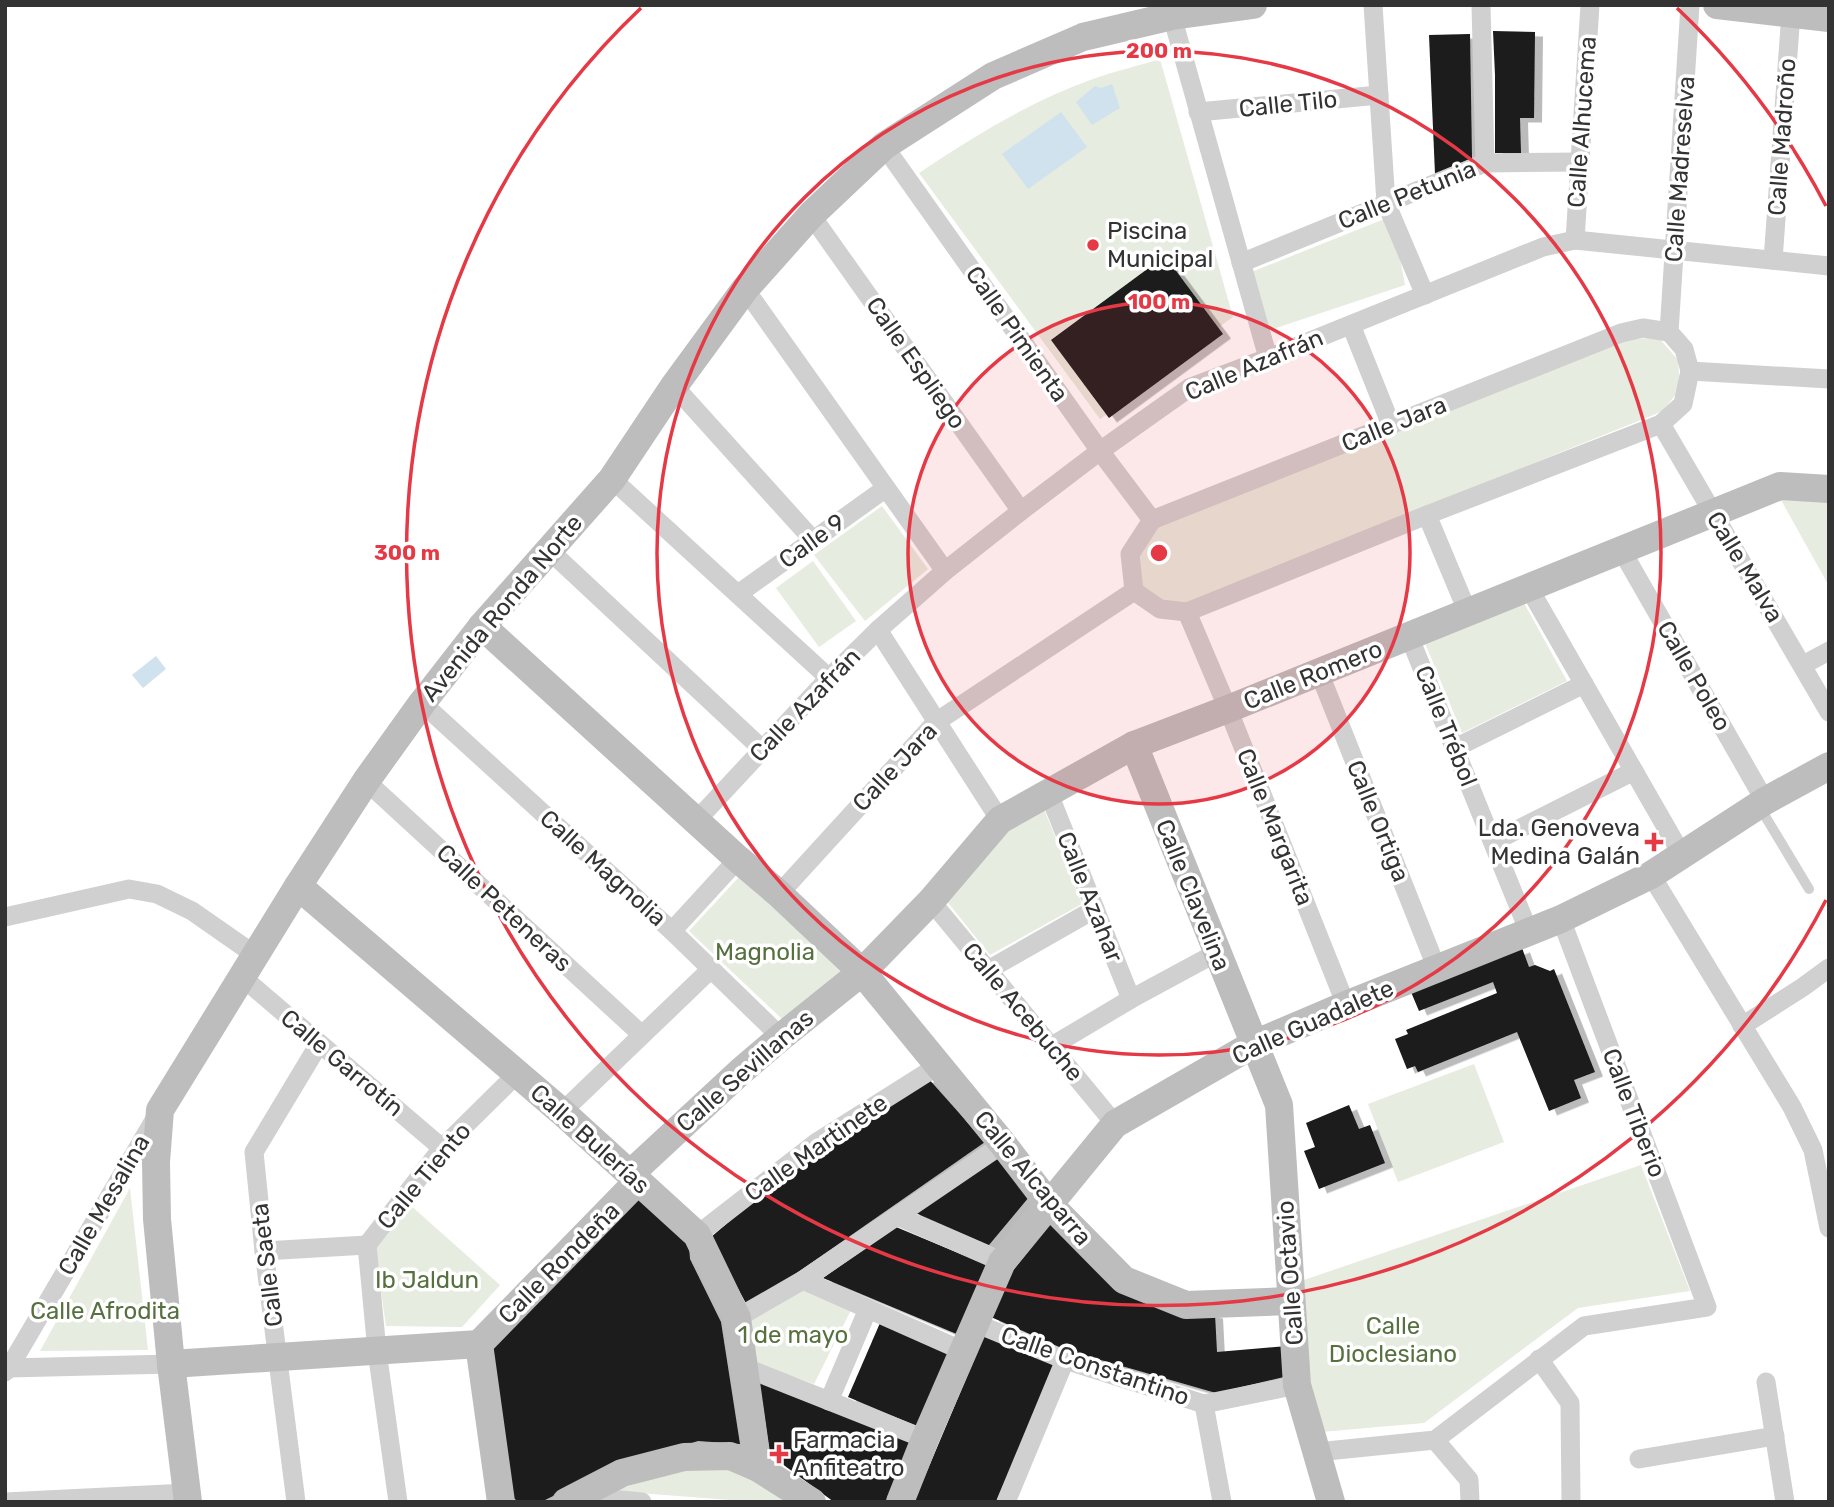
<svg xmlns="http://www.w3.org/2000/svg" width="1834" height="1507" viewBox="0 0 1834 1507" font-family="Rubik,sans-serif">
<defs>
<filter id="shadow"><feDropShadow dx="8" dy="4.5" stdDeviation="0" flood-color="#0004"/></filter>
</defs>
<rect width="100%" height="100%" fill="#fff"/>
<g fill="#e6ecdf">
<path d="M1160 59 1233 317 1219 327 1223 334 1109 418 1106 415 1100 419 919 173C974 136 1031 101 1093 79 1115 71 1138 66 1160 59Z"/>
<path d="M1392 216 1405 285 1261 333 1244 275Z"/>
<path d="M1659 338 1678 360 1680 389 1663 411 1185 604 1161 603 1142 585 1136 555 1157 526 1624 339Z"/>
<path d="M1781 500 1829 502V586Z"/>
<path d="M882 506 928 569 865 621 814 555Z"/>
<path d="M813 561 856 621 819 647 776 588Z"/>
<path d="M1524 603 1567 681 1462 733 1425 643Z"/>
<path d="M1044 809 1082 904 990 955 945 899 1010 827Z"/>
<path d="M739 877 844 972 782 1019 689 931Z"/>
<path d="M1474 1064 1504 1142 1398 1182 1368 1104Z"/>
<path d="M1641 1165 1690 1291 1578 1308 1424 1423 1321 1432 1306 1369 1301 1281Z"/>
<path d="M130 1188 148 1350 40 1351Z"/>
<path d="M409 1204 500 1285 462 1327 386 1326 375 1249Z"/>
<path d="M802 1285 851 1310 814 1384 745 1360 737 1323Z"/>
<path d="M732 1467 795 1502H756L613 1491 676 1471Z"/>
</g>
<g fill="#cfe2ee">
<path d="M1112 84 1120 108 1092 125 1076 102 1095 86 1101 88Z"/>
<path d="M1061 112 1087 147 1028 189 1002 154Z"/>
<path d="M156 656 166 669 143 688 132 675Z"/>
</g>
<g fill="#1a1a1a" filter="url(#shadow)">
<path d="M1493 31 1535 32 1534 118H1520L1521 153H1495V75Z"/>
<path d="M1470 34 1472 158 1435 174 1429 35Z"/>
<path d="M1165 256 1223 334 1109 418 1051 340Z"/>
<path d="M1522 948 1529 967 1535 965 1550 971 1554 969 1595 1072 1574 1080 1581 1098 1549 1111 1517 1032 1418 1072 1415 1066 1407 1069 1395 1039 1408 1034 1406 1030 1497 993 1493 982 1419 1011 1411 992Z"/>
<path d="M927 1077 985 1142 748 1307 710 1238 810 1152Z"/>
<path d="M1349 1105 1359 1129 1370 1125 1385 1163 1319 1189 1304 1151 1315 1147 1306 1123Z"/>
<path d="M995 1154 1029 1197 989 1245 911 1211Z"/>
<path d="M640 1193 688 1233 690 1259 721 1322 740 1444 698 1441 606 1470 541 1502H519L510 1496 489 1344Z"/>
<path d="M1053 1220 1118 1289 1215 1314 1217 1352 1287 1346 1288 1376 1216 1393 1066 1350 991 1317 1011 1273Z"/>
<path d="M896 1227 987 1265 959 1335 823 1278Z"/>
<path d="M880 1323 951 1353 919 1427 848 1397Z"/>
<path d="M985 1334 1056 1365 996 1502H914Z"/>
<path d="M759 1380 914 1444 889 1502H834L770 1455Z"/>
</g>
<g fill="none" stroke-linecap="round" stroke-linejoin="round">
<path stroke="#d0d0d0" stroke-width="10" d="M1759 806 1809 889"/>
<g stroke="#d0d0d0" stroke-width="19">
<path d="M1373 5 1386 203 1425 295"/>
<path d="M1481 5 1485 163"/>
<path d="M1172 16 1268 358"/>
<path d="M1198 112 1379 95"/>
<path d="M884 146 1100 451 1152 520"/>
<path d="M811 215 1021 511"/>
<path d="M1575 240 1590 5"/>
<path d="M1773 260 1791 13"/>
<path d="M1241 263 1485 163 1580 162"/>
<path d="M745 289 945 571"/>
<path d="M1351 325 1391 425"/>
<path d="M1643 328 1669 332 1684 349 1690 371 1683 404 1661 424 1427 515 1187 612 1160 609 1134 591 1130 554 1152 520 1621 333Z"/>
<path d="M1669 332 1690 5"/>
<path d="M1690 371 1829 379"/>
<path d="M674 386 813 540"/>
<path d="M1661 424 1829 712"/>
<path d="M612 479 829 678"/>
<path d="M1427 515 1468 613"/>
<path d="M550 551 762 749"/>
<path d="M1622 551 1765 801"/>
<path d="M1529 588 1682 855"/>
<path d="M738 594 886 488"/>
<path d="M1187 612 1228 709 1346 1005"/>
<path d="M878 630 1000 820"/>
<path d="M1409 636 1529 932"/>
<path d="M1803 665 1829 651"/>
<path d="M1319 672 1437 969"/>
<path d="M422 703 672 931 781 1037"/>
<path d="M1455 748 1584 684"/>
<path d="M366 781 642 1035"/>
<path d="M1049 794 1131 999"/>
<path d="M696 821 829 678 878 630 945 571 1021 511 1100 451 1189 388 1268 358 1543 247 1575 240 1829 266"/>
<path d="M1493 842 1634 771"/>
<path d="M1651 875 1792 1107 1813 1150 1829 1228"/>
<path d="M779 894 936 722 1134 591"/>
<path d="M931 901 1115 1124"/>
<path d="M5 917 129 889 157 894 192 911 255 955"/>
<path d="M672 931 738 859"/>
<path d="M988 970 1095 909"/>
<path d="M242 977 442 1148"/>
<path d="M1742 1026 1803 987 1829 968"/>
<path d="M1052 1046 1131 999 1216 953"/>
<path d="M562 1112 711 969"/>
<path d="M897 1216 1002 1262"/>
<path d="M697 1235 817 1142 939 1065"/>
<path d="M264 1251 367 1245"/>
<path d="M803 1280 963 1351"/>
<path d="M737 1318 803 1280 1003 1144"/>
<path d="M975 1323 1065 1360 1204 1404 1297 1385"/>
<path d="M1539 1359 1570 1403 1571 1502"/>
<path d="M744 1367 925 1439"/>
<path d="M9 1368 171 1364"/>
<path d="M5 1372 9 1368 156 1117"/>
<path d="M1766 1382 1785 1502"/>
<path d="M829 1401 868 1309"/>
<path d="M1204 1404 1222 1502"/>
<path d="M1435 1440 1469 1480 1470 1502"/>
<path d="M1317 1452 1435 1440 1584 1326 1707 1307 1561 919"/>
<path d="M1639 1459 1775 1436"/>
<path d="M577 1496 642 1502"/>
<path d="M5 1502 187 1493"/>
<path d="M296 1502 264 1251 254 1152 319 1044"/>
<path d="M398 1502 377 1351 367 1245 442 1148 517 1074"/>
<path d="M1006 1502 1065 1360"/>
</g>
<g stroke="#bdbdbd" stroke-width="28">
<path d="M1717 5 1829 18"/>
<path d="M482 626 738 859 779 894 862 972 1003 1144 1049 1204 1124 1280 1186 1305 1291 1301"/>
<path d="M1134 745 1279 1105 1297 1385 1331 1502"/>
<path d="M298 886 562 1112 697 1235 737 1318 758 1468"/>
<path d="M630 1174 740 1072 781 1037 862 972 931 901 1000 820 1134 745 1228 709 1780 486 1829 489"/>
<path d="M479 1344 638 1181"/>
<path d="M479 1344 501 1502"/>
<path d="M171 1364 479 1344"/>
<path d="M188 1502 171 1364 157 1219 156 1162 160 1110 298 886 366 781 422 703 482 626 612 479 674 386 745 289 811 215 884 146 993 76 1083 37 1172 16 1253 5"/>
<path d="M566 1502 622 1473 684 1457 730 1456 758 1468 812 1502"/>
<path d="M900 1502 925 1439 1002 1262 1115 1124 1254 1044 1346 1005 1561 919 1651 875 1765 801 1829 766"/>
</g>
</g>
<circle cx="1159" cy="553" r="251" fill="#e63946" fill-opacity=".12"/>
<g fill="none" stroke="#e63946" stroke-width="3.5">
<circle cx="1159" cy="553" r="251"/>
<circle cx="1159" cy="553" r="502"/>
<path d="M1826 900A752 752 0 1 1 641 8M1677 8A752 752 0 0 1 1826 206"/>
</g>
<g fill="#e63946" stroke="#fff" stroke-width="2.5">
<circle cx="1093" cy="245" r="7"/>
<path d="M1650.5 831.5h7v7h7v7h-7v7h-7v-7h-7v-7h7z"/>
<path d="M775.5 1443.5h7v7h7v7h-7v7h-7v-7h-7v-7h7z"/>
</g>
<g text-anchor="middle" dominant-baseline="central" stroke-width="7" stroke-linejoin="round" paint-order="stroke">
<g font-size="24" fill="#333" stroke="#fff">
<text transform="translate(1288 104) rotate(-6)">Calle Tilo</text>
<text transform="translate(1582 122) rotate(-86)">Calle Alhucema</text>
<text transform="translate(1782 137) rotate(-86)">Calle Madroño</text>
<text transform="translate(1680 169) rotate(-86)">Calle Madreselva</text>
<text transform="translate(1407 195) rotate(-22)">Calle Petunia</text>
<text transform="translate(1017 334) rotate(55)">Calle Pimienta</text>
<text transform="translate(916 363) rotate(55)">Calle Espliego</text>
<text transform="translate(1254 365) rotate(-23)">Calle Azafrán</text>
<text transform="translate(1394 424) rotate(-22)">Calle Jara</text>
<text transform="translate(812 541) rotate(-36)">Calle 9</text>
<text transform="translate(1745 567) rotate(59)">Calle Malva</text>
<text transform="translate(502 608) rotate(-50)">Avenida Ronda Norte</text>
<text transform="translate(1313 675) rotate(-22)">Calle Romero</text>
<text transform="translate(1694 676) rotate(60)">Calle Poleo</text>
<text transform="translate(805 705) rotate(-46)">Calle Azafrán</text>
<text transform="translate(1446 726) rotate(68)">Calle Trébol</text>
<text transform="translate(895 767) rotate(-47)">Calle Jara</text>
<text transform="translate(1378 821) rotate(68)">Calle Ortiga</text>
<text transform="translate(1275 827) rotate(68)">Calle Margarita</text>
<text transform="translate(603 868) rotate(42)">Calle Magnolia</text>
<text transform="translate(1193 895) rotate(68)">Calle Clavelina</text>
<text transform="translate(1090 897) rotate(68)">Calle Azahar</text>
<text transform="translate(504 908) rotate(43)">Calle Peteneras</text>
<text transform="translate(1023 1012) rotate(50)">Calle Acebuche</text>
<text transform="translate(1313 1022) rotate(-24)">Calle Guadalete</text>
<text transform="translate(342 1063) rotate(40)">Calle Garrotín</text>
<text transform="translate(745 1071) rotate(-41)">Calle Sevillanas</text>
<text transform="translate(1634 1113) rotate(69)">Calle Tiberio</text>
<text transform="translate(590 1139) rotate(42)">Calle Bulerías</text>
<text transform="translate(816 1148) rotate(-35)">Calle Martinete</text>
<text transform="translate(424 1176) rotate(-50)">Calle Tiento</text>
<text transform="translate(1033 1178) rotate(50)">Calle Alcaparra</text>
<text transform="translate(104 1205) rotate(-60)">Calle Mesalina</text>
<text transform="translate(559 1263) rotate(-45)">Calle Rondeña</text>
<text transform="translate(267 1265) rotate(-97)">Calle Saeta</text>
<text transform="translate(1290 1273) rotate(-94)">Calle Octavio</text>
<text transform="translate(1095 1366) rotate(19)">Calle Constantino</text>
</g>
<g font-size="24" fill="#333" stroke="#fff" text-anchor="start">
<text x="1107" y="231">Piscina<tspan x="1107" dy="28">Municipal</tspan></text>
<text x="1640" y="828" text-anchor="end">Lda. Genoveva<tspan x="1640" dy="28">Medina Galán</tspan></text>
<text x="793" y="1440">Farmacia<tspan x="793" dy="28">Anfiteatro</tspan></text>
</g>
<g font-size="24" fill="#56703f" stroke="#fff">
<text x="765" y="952">Magnolia</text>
<text x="427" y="1280">Ib Jaldun</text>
<text x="105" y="1311">Calle Afrodita</text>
<text x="1393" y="1326">Calle<tspan x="1393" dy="28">Dioclesiano</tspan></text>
<text x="793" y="1335">1 de mayo</text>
</g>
</g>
<circle cx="1159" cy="553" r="10" fill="#e63946" stroke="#fff" stroke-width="3.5"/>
<g font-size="21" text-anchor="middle" font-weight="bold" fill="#e63946" stroke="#fff" stroke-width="7" stroke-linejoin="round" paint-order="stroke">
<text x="1159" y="58">200 m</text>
<text x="1159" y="309">100 m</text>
<text x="407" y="560">300 m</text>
</g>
<rect width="1834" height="1507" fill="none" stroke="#333333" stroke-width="14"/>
</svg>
